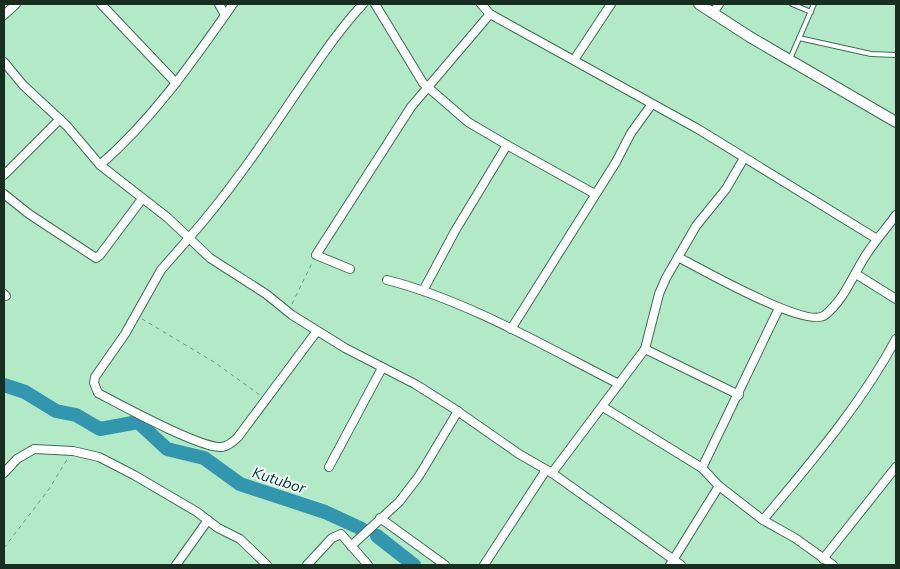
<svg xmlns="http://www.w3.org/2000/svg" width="900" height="569" viewBox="0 0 900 569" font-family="Mulish,sans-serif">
<rect width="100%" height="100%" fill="#b2eac7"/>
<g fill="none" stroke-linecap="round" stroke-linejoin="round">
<g stroke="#3296ae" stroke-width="14">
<path d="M4 385 25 392 56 411 76 415 100 429 138 422 167 449 204 458 240 484 325 512 362 529"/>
<path d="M377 536 414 565"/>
</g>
<g stroke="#3b7052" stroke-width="6">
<g id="lane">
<path d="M792 4 811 12"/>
<path d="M799 38 871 54 896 55"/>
<path d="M790 59 814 4"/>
</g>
</g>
<g stroke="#3b7052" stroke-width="10">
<g id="street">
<path d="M101 4 176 83"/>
<path d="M219 4 225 15"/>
<path d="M375 4 423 83 468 122 507 145"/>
<path d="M481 4 490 14 698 129 877 239"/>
<path d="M713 13 719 4"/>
<path d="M4 15 16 4"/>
<path d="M574 60 611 4"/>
<path d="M4 62 23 85 67 126 100 165 168 218 189 238C228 194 262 144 295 95 317 63 337 32 363 4"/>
<path d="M100 165C153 119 193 61 233 4"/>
<path d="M4 175 60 119"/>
<path d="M4 194 29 214 96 258 100 255 142 199"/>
<path d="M678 257C701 269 808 330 825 315 844 300 853 275 866 255 875 241 886 229 896 215"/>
<path d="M350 269 316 255 411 107 490 14"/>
<path d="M856 274 896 299"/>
<path d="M387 280C466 300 546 347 619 384"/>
<path d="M424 289 455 231 507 145 595 194"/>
<path d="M4 294 6 296"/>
<path d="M511 329 616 162 631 133 652 104"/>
<path d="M317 331 238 437C234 441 229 446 222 447 201 449 121 405 98 393L94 383 95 377 125 334 161 270 189 238 210 258 266 294 292 315 345 348 415 384 453 408 519 454 552 473 681 565"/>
<path d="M645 349 739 395"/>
<path d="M603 407 702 468 719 486 763 520 795 538 833 565"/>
<path d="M329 467 382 368"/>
<path d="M702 468 779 308"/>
<path d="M4 473 17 459 34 449 73 451 99 457 134 475 197 512 218 528 240 539 267 565"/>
<path d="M552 473 645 349 659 294 666 278 696 226 726 189 744 158"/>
<path d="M380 518 445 565"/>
<path d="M763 520C811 462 860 406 896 339"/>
<path d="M351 546 399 502 419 476 458 411"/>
<path d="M823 559 896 467"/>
<path d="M176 565 208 520"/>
<path d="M307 565 332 538 341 534 368 565"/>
<path d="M484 565 546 470"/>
<path d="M670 565 719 486"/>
</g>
</g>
<g stroke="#3b7052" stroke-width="12">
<path id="secondary" d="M699 4 750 37 896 122"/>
</g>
<g stroke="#6f987f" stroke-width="1" stroke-dasharray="4 4" stroke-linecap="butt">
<path d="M292 304 312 263"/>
<path d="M142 319 214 362 260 395"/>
<path d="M4 548 49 489 68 458"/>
</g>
<use href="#lane" stroke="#fff" stroke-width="4"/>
<use href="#street" stroke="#fff" stroke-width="8"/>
<use href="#secondary" stroke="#fff" stroke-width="10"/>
</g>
<g text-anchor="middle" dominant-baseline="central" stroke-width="4" stroke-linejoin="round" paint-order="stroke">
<g font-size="15" font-style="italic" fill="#02323c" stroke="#f4fff7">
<text transform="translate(279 480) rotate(18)">Kutubor</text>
</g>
</g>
<rect width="900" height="569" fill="none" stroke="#182e21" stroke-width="10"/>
</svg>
